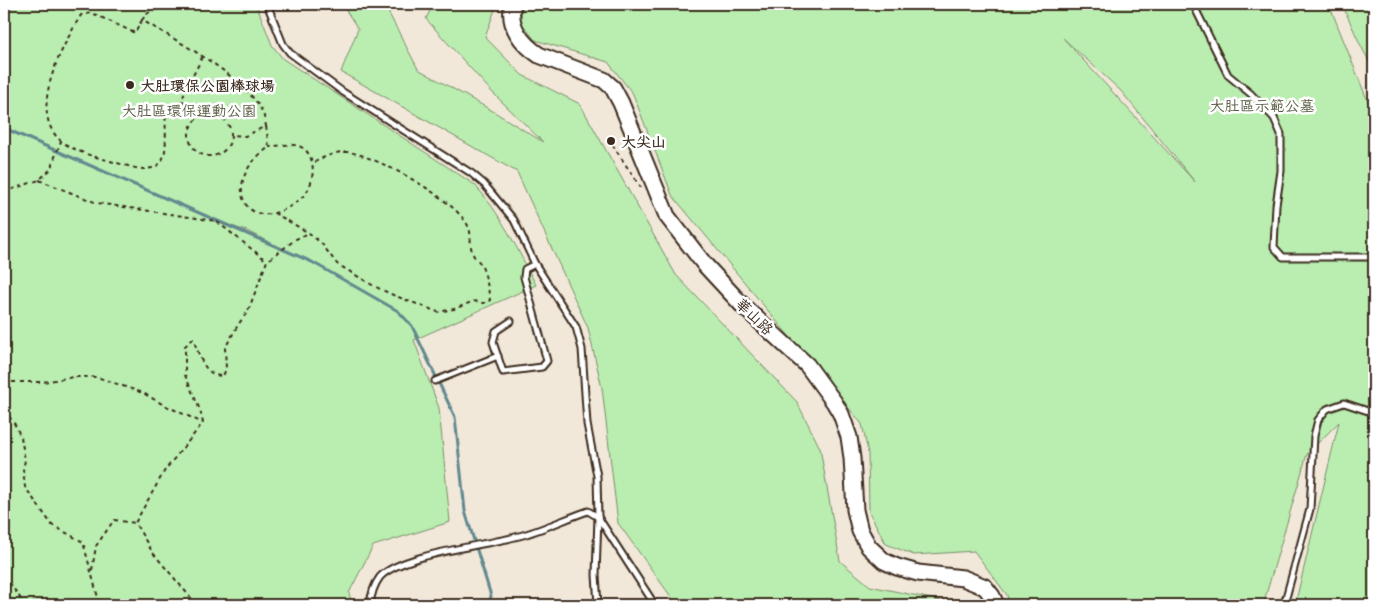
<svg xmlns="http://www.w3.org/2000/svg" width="1378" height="609" viewBox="0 0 1378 609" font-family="Mali,'LXGW WenKai TC',sans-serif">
<rect width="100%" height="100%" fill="#f1e8da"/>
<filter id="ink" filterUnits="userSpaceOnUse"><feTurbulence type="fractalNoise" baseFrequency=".02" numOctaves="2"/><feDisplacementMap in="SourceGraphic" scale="10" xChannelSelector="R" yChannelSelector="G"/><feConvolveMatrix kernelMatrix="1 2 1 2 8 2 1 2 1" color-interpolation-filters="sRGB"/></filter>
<g filter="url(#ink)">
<g fill="#b9eeb0" stroke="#7a8c67" fill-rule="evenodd">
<path d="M4 4H256L272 45 283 59 475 185C501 214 518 250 536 285L414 340 439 408 450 522 373 546 349 593 352 605H4ZM212 220 247 231 292 254H291Z"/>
<path d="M342 4H384L418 69 491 110 543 142 491 91 426 19 433 4H497L485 37 522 75 580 104 676 275 797 402 820 448 840 561 870 586 961 605H677L618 523 602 388 588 328 517 172 341 72 358 29Z"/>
<path d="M523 4H1329L1374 117V605H1295L1339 422 1307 454 1263 605H1009L1007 595 974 551 914 555 886 544 869 512 868 453 862 424 672 195 633 94 608 62 535 40 520 21ZM1063 38 1121 91 1195 182Z"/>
<path d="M1342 4H1374V71L1359 42Z"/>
</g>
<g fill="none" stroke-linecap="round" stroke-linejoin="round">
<path stroke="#62898f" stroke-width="3" d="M4 128 312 262 398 311 412 326 455 417 465 511 491 596 489 605"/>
<g stroke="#3b2a1e" stroke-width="9">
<g id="lane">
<path d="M267 4 283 44 290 53 343 92 471 173 484 184 514 220 535 264 576 327 582 349 587 424 597 476 598 517 596 575 598 605"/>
<path d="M1193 4 1228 75 1251 94 1274 118 1281 134V171L1276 205 1274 247 1283 257H1374"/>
<path d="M511 321 496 331 493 342 503 372 542 367 547 361 524 277 525 269 535 264"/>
<path d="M435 381 498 356"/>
<path d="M370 605C371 595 374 585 380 577 401 554 488 545 519 536 542 530 565 519 588 511L598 517 655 605"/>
<path d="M1284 605 1310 509 1314 436 1318 420 1327 409 1344 403 1374 413"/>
</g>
</g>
<g stroke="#3b2a1e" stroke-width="19">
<path id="secondary" d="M513 4C507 25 522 44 539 55L604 80 613 88 621 103 667 216 705 265 744 307 807 365 834 402 841 414 849 437 852 458 855 510 860 531 869 547 884 561 897 567 918 573 963 578 985 587 992 596 996 605"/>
</g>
<g stroke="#3b2a1e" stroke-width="2" stroke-dasharray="4 4" stroke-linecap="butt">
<path d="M172 4C159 15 155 2 142 20 178 42 242 74 262 111 264 115 265 121 266 126L245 136 231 135"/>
<path d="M142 20 135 33 92 13 81 15C63 45 26 111 61 141 75 152 96 157 114 162 126 165 146 174 158 165 170 156 164 127 166 114L174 106 182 101C186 85 196 72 202 57"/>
<path d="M183 101 204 114"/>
<circle cx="210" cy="135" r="21"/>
<path d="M266 126 269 147C263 152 256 157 252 163 238 179 236 210 262 214 278 216 300 203 308 190 315 176 316 153 299 146 290 143 278 146 269 147"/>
<path d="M608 138 641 188"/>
<path d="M39 180 97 203 216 221 267 261"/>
<path d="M4 192 39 180 50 170 61 141"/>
<path d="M274 213 309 233 322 244 337 264 374 286 393 295 438 312 454 309 474 301 480 303H487L490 300C488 287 486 274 480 263 478 260 474 258 473 254 469 246 472 236 469 228 458 200 378 157 349 152 336 151 324 157 313 163"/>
<path d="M4 382H43L73 377H97L143 393 162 404 203 423"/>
<path d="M4 410 14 423 21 437 25 460 23 470 25 487 52 525 83 542 100 605"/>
<path d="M92 570 96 546 114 520 135 523"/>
<path d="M4 577 9 582 25 605"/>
<path d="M197 605 153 553 135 523 165 470 203 423 200 410 185 375V346L193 339C200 355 203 376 223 376L226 369 225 348 238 325 248 311 267 261 296 239 309 233"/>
</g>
<use href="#lane" stroke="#fff" stroke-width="5"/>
<use href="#secondary" stroke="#fff" stroke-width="15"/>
</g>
</g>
<g fill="#3b2a1e" stroke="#fff" stroke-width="2">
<circle cx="130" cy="85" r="5"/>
<circle cx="611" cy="141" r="5"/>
</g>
<g text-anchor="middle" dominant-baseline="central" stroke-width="5" stroke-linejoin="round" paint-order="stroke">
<g font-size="15" font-weight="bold" fill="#3b2a1e" stroke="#fff" text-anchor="start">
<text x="140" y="85">大肚環保公園棒球場</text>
<text x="621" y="141">大尖山</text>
</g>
<g font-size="15" fill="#5a5b42" stroke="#fff">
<text x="1262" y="105">大肚區示範公墓</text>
<text x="189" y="110">大肚區環保運動公園</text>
</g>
<g font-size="15" fill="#3b2a1e" stroke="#fff">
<text transform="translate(755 316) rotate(44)">華山路</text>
</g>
</g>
<rect width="1378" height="609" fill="none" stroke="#fff" stroke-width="20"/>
<rect x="10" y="10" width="1358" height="589" fill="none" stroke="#3b2a1e" stroke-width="2" filter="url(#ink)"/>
</svg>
